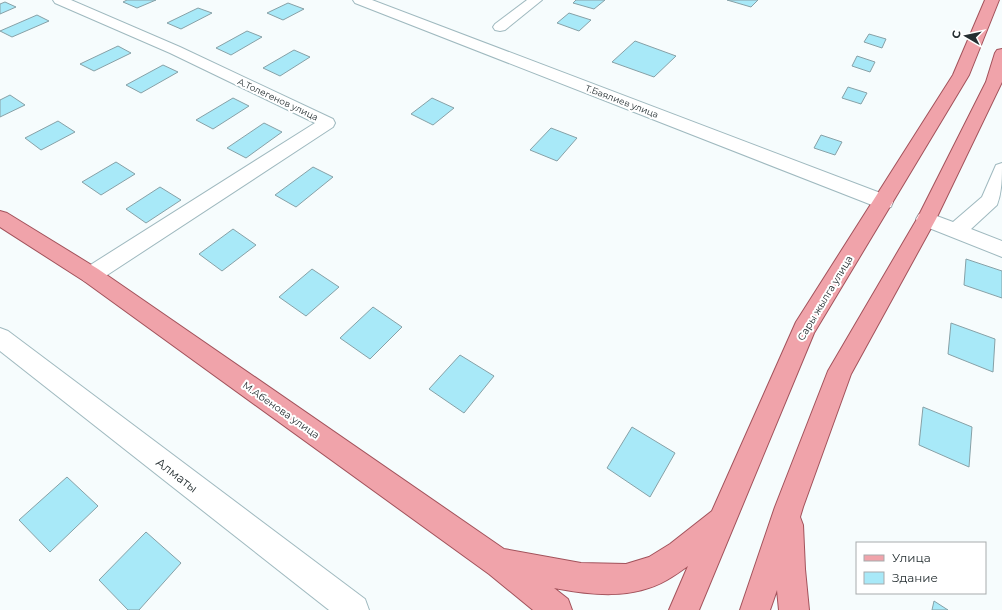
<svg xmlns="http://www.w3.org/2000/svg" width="1002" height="610" viewBox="0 0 1002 610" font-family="Montserrat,sans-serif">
<rect width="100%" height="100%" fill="#f6fcfd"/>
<g fill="#a8e9f8" stroke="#87a1a7">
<path d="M127 0H156L137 8 123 2Z"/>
<path d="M576 0H605L594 9 573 3Z"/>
<path d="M727 0H758L751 7Z"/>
<path d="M5 2 16 7 0 14V4Z"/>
<path d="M288 3 304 9 283 20 267 13Z"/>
<path d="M198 8 212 13 181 29 167 23Z"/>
<path d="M569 13 591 20 579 31 557 23Z"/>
<path d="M37 15 49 21 12 37 0 31Z"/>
<path d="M247 31 262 37 231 55 216 48Z"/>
<path d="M869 34 886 39 882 48 864 42Z"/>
<path d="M635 41 676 56 654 77 612 62Z"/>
<path d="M118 46 131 53 94 71 80 64Z"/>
<path d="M294 50 310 57 280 76 263 68Z"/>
<path d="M857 56 875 62 870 72 852 66Z"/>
<path d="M163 65 178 72 141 93 126 85Z"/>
<path d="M848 87 867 93 861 104 842 98Z"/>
<path d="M10 95 25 105 0 117V100Z"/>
<path d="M233 98 249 106 213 129 196 120Z"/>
<path d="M432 98 454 108 433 125 411 114Z"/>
<path d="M58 121 75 132 41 150 25 138Z"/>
<path d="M264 123 282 132 246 158 227 148Z"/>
<path d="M551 128 577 138 557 161 530 150Z"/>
<path d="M821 135 842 142 835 155 814 148Z"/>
<path d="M116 162 135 174 101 195 82 182Z"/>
<path d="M313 167 333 177 296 207 275 195Z"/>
<path d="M160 187 181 200 146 223 126 209Z"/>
<path d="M233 229 256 245 222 271 199 254Z"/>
<path d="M966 259 1002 271V298L964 285Z"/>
<path d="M312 269 339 287 306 316 279 297Z"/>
<path d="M373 307 402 327 370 359 340 338Z"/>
<path d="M951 323 995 339 993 372 948 354Z"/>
<path d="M460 355 494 376 464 413 429 389Z"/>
<path d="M923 407 972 427 969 467 919 445Z"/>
<path d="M632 427 675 453 650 497 607 468Z"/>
<path d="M67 477 98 506 50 552 19 520Z"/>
<path d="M146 532 181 563 139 610H128L99 580Z"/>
<path d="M934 601 948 610H932Z"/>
</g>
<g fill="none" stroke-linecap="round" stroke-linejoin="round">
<g stroke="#9fb9bf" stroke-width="2">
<g id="minor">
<path d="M53 0H71L180 47 333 119 335 123 333 127 98 281 91 283 84 281 80 275 84 269 315 123 170 53 55 3Z"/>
<path d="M353 0H372L891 197 893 202 891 207 884 209 877 207 355 3Z"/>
<path d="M527 0H542L505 30 500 31 495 30 493 27 495 24Z"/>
<path d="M1002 163C1002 177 1002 192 997 205L971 229 1002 241V257L919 224 916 219 919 214 926 212 953 222 982 197 996 165Z"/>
<path d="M0 328 8 331 365 599 369 610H329L0 351Z"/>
</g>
</g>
<g stroke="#a2525b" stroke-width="2">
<g id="major">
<path d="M985 0H999L969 75 814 333 699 610H669L688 566C681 571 674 576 667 580 632 600 591 595 554 588L568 599 572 610H533L489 574 84 281 0 227V211L7 213 98 269 504 549 581 563 626 564 649 557 670 544 712 511 796 322 953 75Z"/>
<path d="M1002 49V82L936 219 851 374 803 507 800 517 803 525 805 569 809 610H779L777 590 770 610H740L775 507 828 371 917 219 986 82 995 53 997 50Z"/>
</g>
</g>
<use href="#minor" fill="#fff" fill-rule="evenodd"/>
<use href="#major" fill="#f0a3aa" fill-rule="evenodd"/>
</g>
<g text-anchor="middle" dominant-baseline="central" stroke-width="4" stroke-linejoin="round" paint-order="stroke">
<g font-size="9" fill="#242e31" stroke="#fff">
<text transform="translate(278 99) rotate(25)">А.Толегенов улица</text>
<text transform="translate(622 101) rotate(21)">Т.Баялиев улица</text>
</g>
<g font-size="10" fill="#242e31" stroke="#fff">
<text transform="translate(825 298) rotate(-59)">Сары жылга улица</text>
<text transform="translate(281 410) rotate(35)">М.Абенова улица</text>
</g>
<g font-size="12" fill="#242e31" stroke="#fff">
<text transform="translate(177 475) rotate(37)">Алматы</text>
</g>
</g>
<rect x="856" y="542" width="130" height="52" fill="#ffffff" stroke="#a7abad"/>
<rect x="864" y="555" width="20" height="6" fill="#f0a3aa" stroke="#a7abad"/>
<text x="892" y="562" font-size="12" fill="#242e31">Улица</text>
<rect x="864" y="572" width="20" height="12" fill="#a8e9f8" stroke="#a7abad"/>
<text x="892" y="582" font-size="12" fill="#242e31">Здание</text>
<g transform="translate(966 36) rotate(279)" stroke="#ffffff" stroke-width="3" paint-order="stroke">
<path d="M0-3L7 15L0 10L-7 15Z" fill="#242e31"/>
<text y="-6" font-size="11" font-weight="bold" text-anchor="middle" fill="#242e31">С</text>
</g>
</svg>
